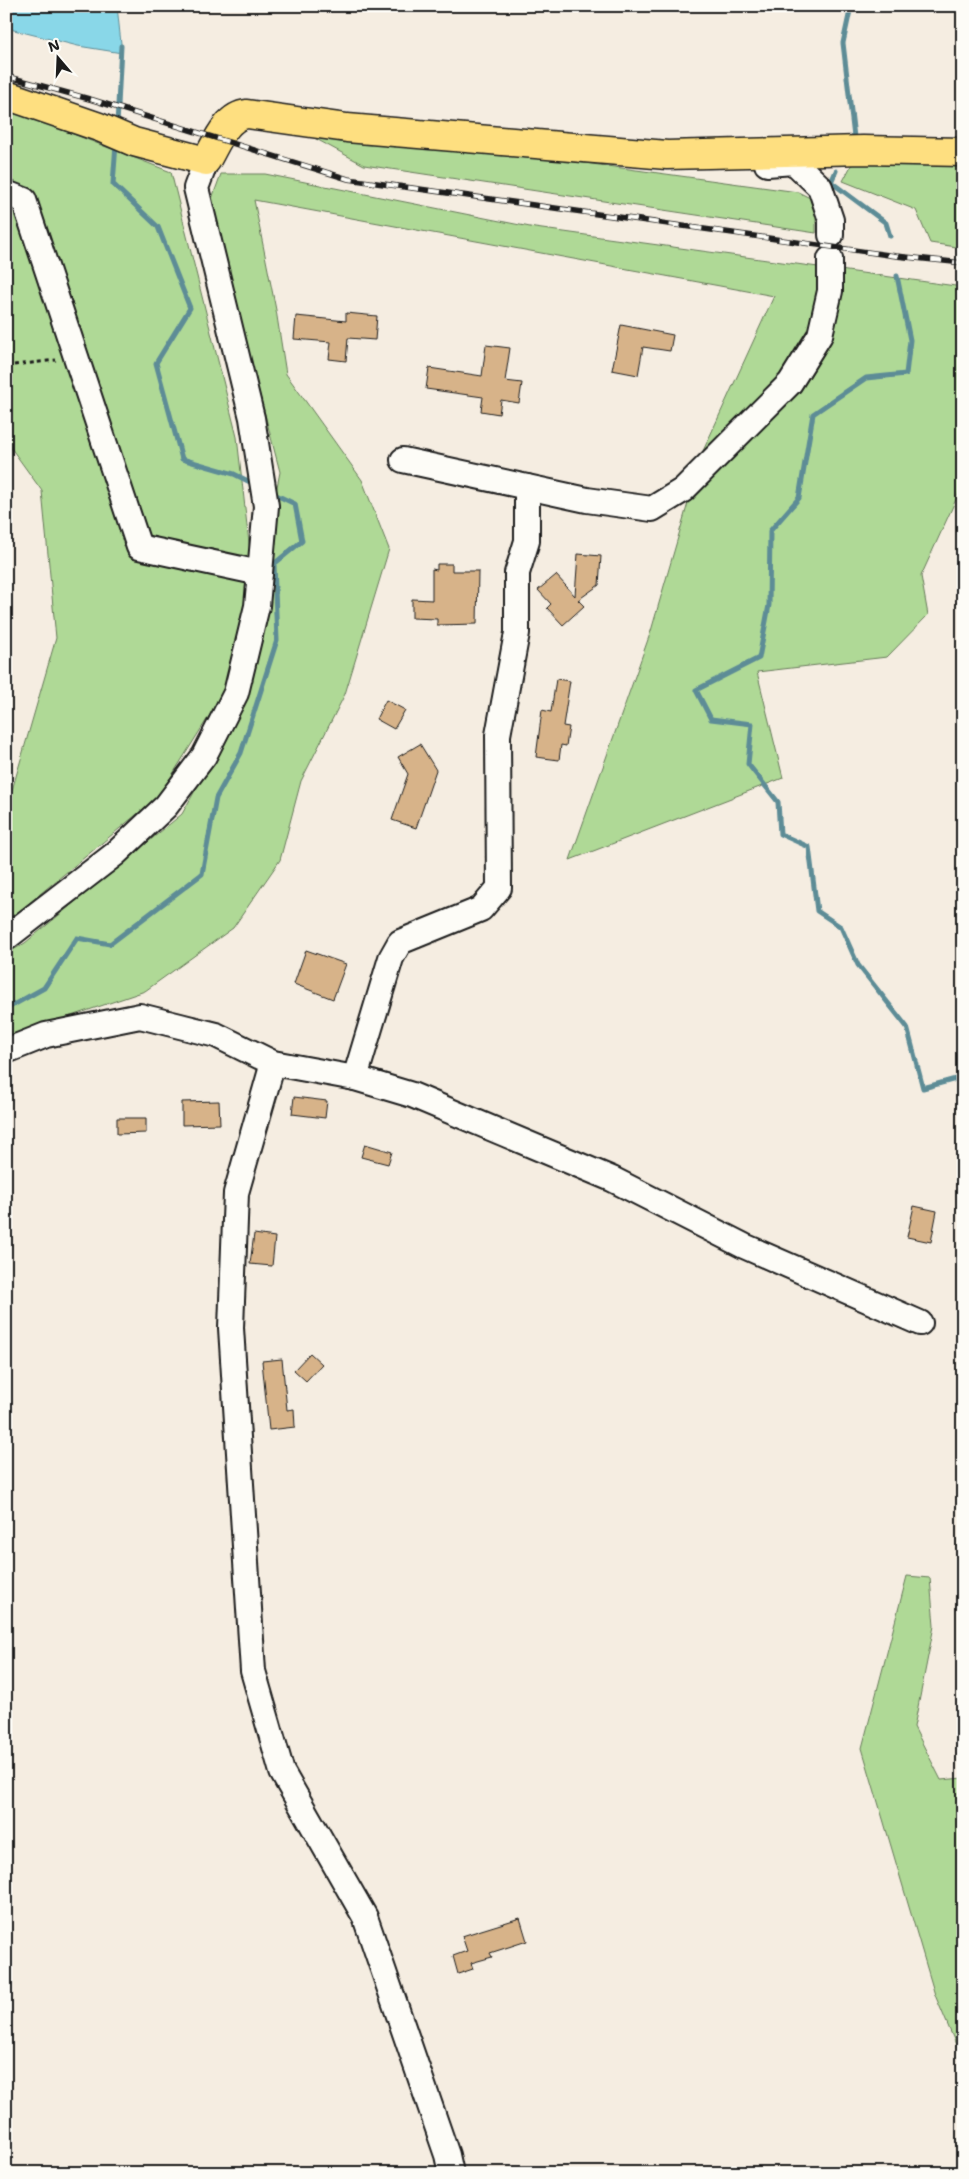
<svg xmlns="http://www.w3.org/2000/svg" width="969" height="2179" viewBox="0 0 969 2179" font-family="'Shantell Sans',sans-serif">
<rect width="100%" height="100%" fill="#f5ede1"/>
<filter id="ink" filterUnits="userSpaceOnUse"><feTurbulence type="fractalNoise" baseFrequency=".02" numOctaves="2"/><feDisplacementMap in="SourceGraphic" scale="10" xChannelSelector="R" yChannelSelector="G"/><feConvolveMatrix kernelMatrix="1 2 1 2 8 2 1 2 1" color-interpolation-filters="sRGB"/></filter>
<g filter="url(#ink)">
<g fill="#afd996" stroke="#667a59">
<path d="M6 108 171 172 237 437 252 570 226 689 159 796 6 922V811L56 638 42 491 6 441Z"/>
<path d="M307 134 570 161 798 192 816 201V233L364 165Z"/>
<path d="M905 163 963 164V248L930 243 916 210 843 181 852 164Z"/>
<path d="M221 174H265L535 228 963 287V484L921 576 928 615 887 657 757 672 783 778 570 860 651 631 703 451 774 296 254 200 276 310 286 374 362 480 389 549 345 694 301 781 280 860 233 928 145 991 6 1038V954L25 943 182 814 247 697 260 573 280 472 210 204Z"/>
<path d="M907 1576 930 1578 934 1626 914 1727 941 1780 963 1778V2061L935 1995 862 1748Z"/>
</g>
<path fill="#89d7e8" stroke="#5d8c96" d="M6 6H117L122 53 78 46 6 28Z"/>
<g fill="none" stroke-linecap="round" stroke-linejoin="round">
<g stroke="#5d8c96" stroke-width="5">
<path d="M851 6 843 43 854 137"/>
<path d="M117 125 121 46"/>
<path d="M116 144 113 184 158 227 190 308 156 363 182 459 234 474 256 485"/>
<path d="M836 171 831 182 886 223 890 236"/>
<path d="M897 276 910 340 906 374 866 378 813 414 799 498 770 531 769 605 759 658 696 690 711 719 752 724 748 764 778 802 780 834 809 847 817 911 841 927 858 965 907 1027 923 1088 963 1077"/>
<path d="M6 1009 44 988 77 938 110 944 202 874 216 798 241 753 277 640 274 564 302 541 295 504 272 493"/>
</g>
</g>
<g fill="#d7b389" stroke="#1c1c1c">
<path d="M346 313 377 316 375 340 348 338 346 361 329 359 331 342 294 339 296 316 346 321Z"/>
<path d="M621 325 673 335 670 351 643 347 638 375 612 370Z"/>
<path d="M486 345 510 348 505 381 522 383 519 403 501 400 499 414 481 411 483 397 426 389 429 368 482 376Z"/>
<path d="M578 554 601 556 599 585 578 600 584 606 563 625 547 608 551 604 538 590 556 575 575 596Z"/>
<path d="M437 564H452V571H478L477 624 437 625V619L412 618V599L432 600V569L437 570Z"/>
<path d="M556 679 570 681 563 726 569 727 566 746 561 745 559 760 536 757 542 710 551 712Z"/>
<path d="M386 700 405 710 394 729 376 719Z"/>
<path d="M420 744 436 770 416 828 392 820 408 774 398 757Z"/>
<path d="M306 950 346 964 333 999 294 984Z"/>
<path d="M294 1097 327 1101 325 1118 292 1114Z"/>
<path d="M219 1101 220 1124 182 1125V1102Z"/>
<path d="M117 1118H146V1133L117 1134Z"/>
<path d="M365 1144 392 1152 388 1164 361 1157Z"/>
<path d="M914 1206 937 1211 931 1242 907 1237Z"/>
<path d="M254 1234 275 1237 272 1266 250 1264Z"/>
<path d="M310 1353 322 1364 306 1381 294 1370Z"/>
<path d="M282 1359 287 1410 294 1409 295 1427 269 1430 262 1361Z"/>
<path d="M520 1918 527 1941 490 1953 492 1957 471 1963 473 1969 458 1974 453 1956 467 1951 462 1936Z"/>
</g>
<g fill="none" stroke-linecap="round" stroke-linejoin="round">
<g stroke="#1c1c1c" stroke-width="28">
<g id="minor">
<path d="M767 164 794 162 820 187 831 220V235"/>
<path d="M6 193 24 200 139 547 260 573"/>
<path d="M403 460 587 500 652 509 683 490 790 383 820 335 830 291V259"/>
<path d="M6 938 115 854 166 806 204 756 236 693 257 606 266 506 252 418 196 188 206 161"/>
<path d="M6 1051 46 1035 140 1016 216 1035 273 1063 355 1078 412 1095 612 1179 744 1246 920 1323"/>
<path d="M273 1063 236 1193 231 1328 253 1671 282 1772 365 1917 447 2155 451 2173"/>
<path d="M355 1078 391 958 400 942 481 909 499 888 498 735 517 633V573L527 541V487"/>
</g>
</g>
<g stroke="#1c1c1c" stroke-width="31">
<path id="major" d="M6 95 99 127 134 142 206 161C216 144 226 116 247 114L347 128 667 155 863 150 963 152"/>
</g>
<path stroke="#1c1c1c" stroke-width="3" stroke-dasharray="4 4" stroke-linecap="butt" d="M6 366 56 360"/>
<use href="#minor" stroke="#fdfcf7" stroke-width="24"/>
<use href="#major" stroke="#fedf80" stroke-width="28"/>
<g stroke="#1c1c1c" stroke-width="5.5">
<path id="rail" d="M6 76 93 100 348 179 896 256 963 263"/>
</g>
<use href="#rail" stroke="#fdfcf7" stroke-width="4" stroke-dasharray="11" stroke-linecap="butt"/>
</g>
</g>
<rect width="969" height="2179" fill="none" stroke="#fdfcf7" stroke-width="25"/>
<rect x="12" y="12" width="944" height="2154" fill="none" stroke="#1c1c1c" stroke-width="2" filter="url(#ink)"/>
<g transform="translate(58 58) rotate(341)" stroke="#fdfcf7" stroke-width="4" paint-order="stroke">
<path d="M0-4L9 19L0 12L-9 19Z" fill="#1c1c1c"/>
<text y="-8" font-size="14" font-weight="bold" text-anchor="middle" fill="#1c1c1c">N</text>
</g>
</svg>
